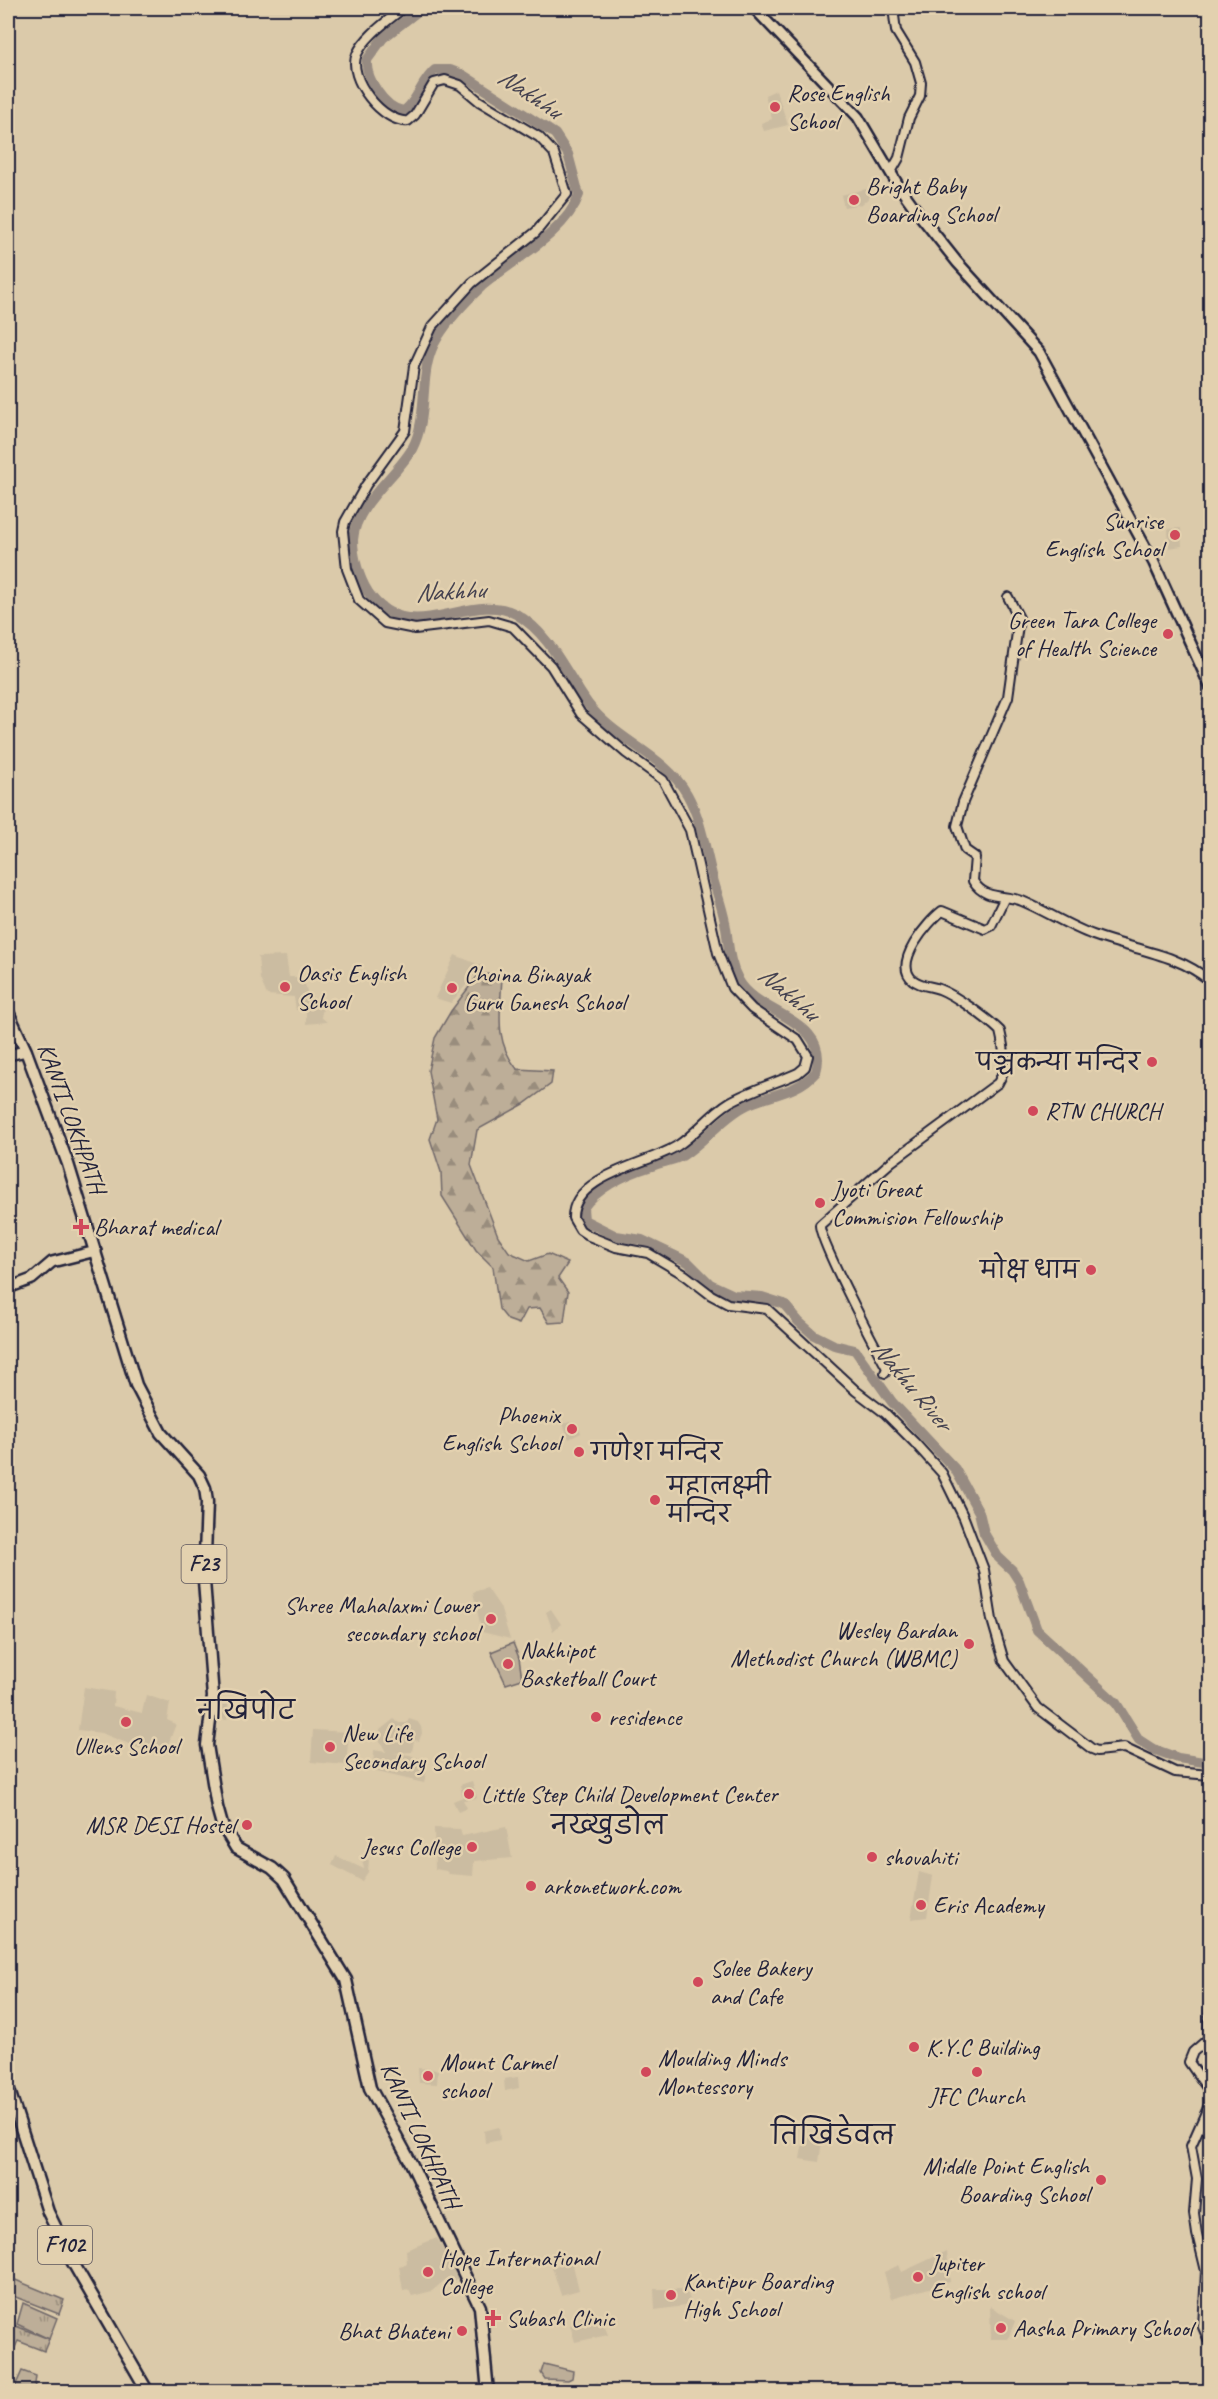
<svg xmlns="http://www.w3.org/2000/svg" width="1218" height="2399" viewBox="0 0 1218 2399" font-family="Caveat,'Playpen Sans Deva',sans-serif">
<defs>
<pattern id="grass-tufts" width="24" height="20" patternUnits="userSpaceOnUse" patternTransform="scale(1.5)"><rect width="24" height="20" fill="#bdae98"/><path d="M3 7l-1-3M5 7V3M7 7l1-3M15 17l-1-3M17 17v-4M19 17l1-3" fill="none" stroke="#998d7d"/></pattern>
<pattern id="forest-firs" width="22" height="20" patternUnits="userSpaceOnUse" patternTransform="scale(1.5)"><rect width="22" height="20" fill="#bdae98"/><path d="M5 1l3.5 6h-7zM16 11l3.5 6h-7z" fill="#998d7d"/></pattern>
</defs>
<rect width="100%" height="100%" fill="#dbcaaa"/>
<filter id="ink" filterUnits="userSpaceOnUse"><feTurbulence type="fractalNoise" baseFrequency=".0167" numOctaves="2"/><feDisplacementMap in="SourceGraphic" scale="12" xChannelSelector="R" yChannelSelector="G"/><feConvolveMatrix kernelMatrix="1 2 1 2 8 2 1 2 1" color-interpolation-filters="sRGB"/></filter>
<g filter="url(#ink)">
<g fill="#cbbca1">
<path d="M776 90 788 125 764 131 761 123 772 119 765 95Z"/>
<path d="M870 188 871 196 862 204 844 207 841 195Z"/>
<path d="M1181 528 1182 546 1169 548 1168 529Z"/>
<path d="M455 955 482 966 451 1003 435 998Z"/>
<path d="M286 956 289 977H303L308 995 324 1004 321 1017 327 1022 306 1024V1010H296L294 997 267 995 260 979 258 957Z"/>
<path d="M570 1422 572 1426 578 1424 581 1433 569 1439 563 1424Z"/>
<path d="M487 1588 500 1607 510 1639 482 1632 473 1592Z"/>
<path d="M551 1609 561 1624 553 1631 546 1612Z"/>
<path d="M84 1687 114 1692 113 1706 142 1713 146 1695 170 1703 167 1720 176 1724 164 1755 152 1753 101 1733 78 1730Z"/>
<path d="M214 1702 228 1704 227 1720 214 1718Z"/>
<path d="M394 1719 399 1723H407L409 1719 418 1722 421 1727 422 1733 419 1741 414 1740 412 1752 393 1753 410 1755 428 1763 424 1783 373 1771 374 1750 386 1752 380 1741V1730Z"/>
<path d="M313 1730 349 1732 346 1765 311 1762Z"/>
<path d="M472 1781 477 1798 463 1800 467 1808 458 1812 453 1801 463 1797 460 1785Z"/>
<path d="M506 1827 512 1858 474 1861 473 1876 449 1874 446 1871 435 1869 434 1828 460 1829 462 1836Z"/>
<path d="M336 1856 364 1869 362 1859 369 1860 368 1872 362 1881 332 1865Z"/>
<path d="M919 1872 933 1876 927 1917 911 1919Z"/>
<path d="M418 2068 438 2070 437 2084 419 2083Z"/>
<path d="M518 2077 519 2088 505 2091 504 2079Z"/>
<path d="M499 2127 500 2140 485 2143 484 2131Z"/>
<path d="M804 2136 822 2141 819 2162 800 2159Z"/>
<path d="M437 2238 459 2278 448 2284 445 2280 432 2291 412 2296 409 2290 403 2291 399 2266 407 2264 406 2250Z"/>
<path d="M947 2251 950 2282 891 2299 884 2272 899 2265 902 2272Z"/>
<path d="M572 2261 579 2290 561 2295 552 2267Z"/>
<path d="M654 2289H686L692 2305 655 2310Z"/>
<path d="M990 2306 1015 2321 1008 2339H991Z"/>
<path d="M601 2316 608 2335 575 2342 570 2325Z"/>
<path d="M598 2382 600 2391H567L579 2387Z"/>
</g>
<g fill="url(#grass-tufts)" stroke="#70686a" stroke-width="1.5">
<path d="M13 2279 64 2300 59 2314 8 2294Z"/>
<path d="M23 2303 57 2318 49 2339 17 2324Z"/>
<path d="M8 2323 49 2339 44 2351 18 2341 12 2354 8 2353Z"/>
<path d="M22 2371 36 2376 34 2391H13Z"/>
</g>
<path fill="url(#forest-firs)" stroke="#70686a" stroke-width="1.5" d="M479 974 502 975C501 1010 493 1040 517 1069L553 1071 551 1084 524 1104 477 1130 471 1165 498 1236 509 1252 529 1261 548 1254 568 1263 558 1278 568 1292 564 1322 549 1323 540 1308 527 1309 519 1324 508 1320 499 1309 493 1267 476 1250 442 1196 441 1172 430 1139 437 1119 428 1071 435 1038 451 1011Z"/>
<g fill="#bdae98" stroke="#70686a" stroke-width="1.5">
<path d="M513 1643 519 1658 522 1679 506 1684 491 1652Z"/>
<path d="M544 2364 573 2371 572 2378 568 2380 545 2379 541 2373Z"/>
</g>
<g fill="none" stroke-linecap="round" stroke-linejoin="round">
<path stroke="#978b82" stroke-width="10" d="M422 8 383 38 367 60C365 78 384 108 403 111 415 106 422 80 435 70H450L463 75 555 134 568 154 579 195C566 233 511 261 482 286 467 300 449 319 438 337 416 371 431 414 412 449 396 477 355 504 353 540 353 557 359 578 368 592 408 651 470 589 516 614 551 634 566 674 588 704 616 741 664 754 687 794 701 819 705 848 712 875 716 891 722 906 725 922 729 943 728 962 739 981 758 1015 831 1019 816 1072 796 1095 767 1094 743 1107 720 1120 704 1142 682 1156 673 1161 662 1162 652 1166 626 1174 599 1186 583 1208L584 1220 616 1236 642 1240 688 1262 710 1284 734 1295 762 1297 784 1304 799 1322 814 1335 834 1345 855 1350 892 1402 955 1469 979 1512 984 1533 998 1557 1012 1570 1019 1581 1037 1630 1116 1703 1139 1740 1153 1749 1178 1758 1210 1763"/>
<g stroke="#22223b" stroke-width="12">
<g id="tertiary">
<path d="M403 8C388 21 366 35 357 54 346 78 384 124 408 121L415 115 434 83 445 80 460 85 479 101 539 137 554 153 567 194 536 232 472 283 432 327 414 366 405 431 366 485 345 522 343 531 347 569 359 600 385 623 415 629 489 620 513 627 551 666 581 714 626 753 663 780 690 830 718 953 732 988 752 1009 798 1040 808 1056 805 1067 798 1073C776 1083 751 1090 730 1102 710 1114 696 1134 677 1146 649 1164 572 1175 573 1218L580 1230 589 1236 616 1247 648 1253 685 1275 711 1295 728 1304 767 1309 856 1391 885 1413 914 1442 942 1473 964 1518 984 1570 992 1620 1004 1661 1038 1708 1092 1749 1097 1751 1124 1748 1175 1772 1210 1775"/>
<path d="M891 172 899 158 909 118 920 96 921 83 915 62 896 31 893 8"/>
<path d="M1008 597 1019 618 1008 697 963 802 957 826 965 850 975 857 973 881C985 901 1005 894 1022 901 1046 911 1068 926 1093 935 1133 950 1177 953 1210 981"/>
<path d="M885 1373 887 1368C877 1350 818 1238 820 1225L891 1162 998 1083C1008 1067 1004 1048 1000 1031 988 1019 955 995 939 989 930 986 921 986 913 980 892 963 928 922 942 911L985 929 991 926 1004 899"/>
<path d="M1210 2003 1208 2039 1193 2052 1189 2062 1210 2092"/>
<path d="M1210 2103 1191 2146 1197 2179 1194 2213 1197 2234 1206 2271 1203 2327 1210 2343"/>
</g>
</g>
<g stroke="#22223b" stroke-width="14">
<g id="secondary">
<path d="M754 8 858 117 898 185 922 218 957 262 1039 352 1154 563 1210 686"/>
<path d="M8 1055 26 1051"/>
<path d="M8 1288 32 1279 52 1262 96 1251"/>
</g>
</g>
<g stroke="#22223b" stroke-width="15">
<g id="primary">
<path d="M8 1012 26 1051 68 1164 136 1385 161 1433 199 1475 205 1488 207 1502 204 1581 213 1697 207 1745 217 1807 222 1825 236 1848 272 1868 284 1879 346 1980 370 2088 411 2163 480 2307 488 2392"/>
<path d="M8 2087 48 2212 72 2261 148 2392"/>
</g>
</g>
<use href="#tertiary" stroke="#e3d1af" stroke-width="8"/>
<use href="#secondary" stroke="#e3d1af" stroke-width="9"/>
<use href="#primary" stroke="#e3d1af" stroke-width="10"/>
</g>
</g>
<g fill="#d1495b" stroke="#e3d1af" stroke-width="2">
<circle cx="775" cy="107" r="6"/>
<circle cx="854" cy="200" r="6"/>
<circle cx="1175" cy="535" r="6"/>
<circle cx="1168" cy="634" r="6"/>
<circle cx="285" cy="987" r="6"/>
<circle cx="452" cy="988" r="6"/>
<circle cx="1152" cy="1062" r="6"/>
<circle cx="1033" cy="1111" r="6"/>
<circle cx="820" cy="1203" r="6"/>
<path d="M78 1218h6v6h6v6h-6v6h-6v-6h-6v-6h6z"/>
<circle cx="1091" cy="1270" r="6"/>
<circle cx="572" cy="1429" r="6"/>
<circle cx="579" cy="1452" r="6"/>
<circle cx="655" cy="1500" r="6"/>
<circle cx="491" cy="1619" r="6"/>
<circle cx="969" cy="1644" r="6"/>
<circle cx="508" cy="1664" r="6"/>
<circle cx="596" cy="1717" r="6"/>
<circle cx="126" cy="1722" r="6"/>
<circle cx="330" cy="1747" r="6"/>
<circle cx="469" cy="1794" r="6"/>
<circle cx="247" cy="1825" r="6"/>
<circle cx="472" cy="1847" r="6"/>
<circle cx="872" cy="1857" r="6"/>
<circle cx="531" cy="1886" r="6"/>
<circle cx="921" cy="1905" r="6"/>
<circle cx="698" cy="1982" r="6"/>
<circle cx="914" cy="2047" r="6"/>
<circle cx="646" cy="2072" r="6"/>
<circle cx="977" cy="2072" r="6"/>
<circle cx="428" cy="2076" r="6"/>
<circle cx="1101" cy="2180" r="6"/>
<circle cx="428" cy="2272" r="6"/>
<circle cx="918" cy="2277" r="6"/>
<circle cx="671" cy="2295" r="6"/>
<path d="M490 2309h6v6h6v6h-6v6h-6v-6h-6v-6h6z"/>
<circle cx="1001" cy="2328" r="6"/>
<circle cx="462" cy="2331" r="6"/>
</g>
<g text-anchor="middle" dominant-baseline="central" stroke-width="5" stroke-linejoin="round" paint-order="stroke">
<g fill="#e3d1af" stroke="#5c565e" stroke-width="1.5">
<rect x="181.5" y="1545" width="45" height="38" rx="4.5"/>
<rect x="38" y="2226" width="54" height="38" rx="4.5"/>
</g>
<g font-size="22" font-weight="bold" fill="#22223b">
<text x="204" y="1564">F23</text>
<text x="65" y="2245">F102</text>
</g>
<g font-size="24" fill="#22223b" stroke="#e3d1af" text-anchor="start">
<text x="787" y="93">Rose English<tspan x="787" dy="28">School</tspan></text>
<text x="866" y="186">Bright Baby<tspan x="866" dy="28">Boarding School</tspan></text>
<text x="1163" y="521" text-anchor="end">Sunrise<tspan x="1163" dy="28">English School</tspan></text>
<text x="1156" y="620" text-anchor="end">Green Tara College<tspan x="1156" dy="28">of Health Science</tspan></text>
<text x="297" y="973">Oasis English<tspan x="297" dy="28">School</tspan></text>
<text x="464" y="974">Choina Binayak<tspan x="464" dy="28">Guru Ganesh School</tspan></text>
<text x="1140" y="1062" text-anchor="end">पञ्चकन्या मन्दिर</text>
<text x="1045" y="1111">RTN CHURCH</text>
<text x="832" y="1189">Jyoti Great<tspan x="832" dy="28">Commision Fellowship</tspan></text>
<text x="94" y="1227">Bharat medical</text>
<text x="1079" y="1270" text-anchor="end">मोक्ष धाम</text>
<text x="560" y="1415" text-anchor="end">Phoenix<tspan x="560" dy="28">English School</tspan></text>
<text x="591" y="1452">गणेश मन्दिर</text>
<text x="667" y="1486">महालक्ष्मी<tspan x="667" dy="28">मन्दिर</tspan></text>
<text x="479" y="1605" text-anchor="end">Shree Mahalaxmi Lower<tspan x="479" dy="28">secondary school</tspan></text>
<text x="957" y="1630" text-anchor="end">Wesley Bardan<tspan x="957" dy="28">Methodist Church (WBMC)</tspan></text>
<text x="520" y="1650">Nakhipot<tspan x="520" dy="28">Basketball Court</tspan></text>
<text x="608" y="1717">residence</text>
<text x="342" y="1733">New Life<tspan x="342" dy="28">Secondary School</tspan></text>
<text x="126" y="1746" text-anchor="middle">Ullens School</text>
<text x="481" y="1794">Little Step Child Development Center</text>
<text x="235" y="1825" text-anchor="end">MSR DESI Hostel</text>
<text x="460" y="1847" text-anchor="end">Jesus College</text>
<text x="884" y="1857">shovahiti</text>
<text x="543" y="1886">arkonetwork.com</text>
<text x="933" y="1905">Eris Academy</text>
<text x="710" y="1968">Solee Bakery<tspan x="710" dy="28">and Cafe</tspan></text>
<text x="926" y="2047">K.Y.C Building</text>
<text x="658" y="2058">Moulding Minds<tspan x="658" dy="28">Montessory</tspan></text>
<text x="440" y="2062">Mount Carmel<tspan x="440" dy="28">school</tspan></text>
<text x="977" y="2096" text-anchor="middle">JFC Church</text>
<text x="1089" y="2166" text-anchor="end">Middle Point English<tspan x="1089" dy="28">Boarding School</tspan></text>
<text x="440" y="2258">Hope International<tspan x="440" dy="28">College</tspan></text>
<text x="930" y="2263">Jupiter<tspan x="930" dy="28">English school</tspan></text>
<text x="683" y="2281">Kantipur Boarding<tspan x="683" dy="28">High School</tspan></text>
<text x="506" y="2318">Subash Clinic</text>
<text x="1013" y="2328">Aasha Primary School</text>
<text x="450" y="2331" text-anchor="end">Bhat Bhateni</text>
</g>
<g font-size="24" fill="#22223b" stroke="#e3d1af">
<text transform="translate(72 1118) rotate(70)">KANTI LOKHPATH</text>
<text transform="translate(421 2135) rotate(65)">KANTI LOKHPATH</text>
</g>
<g font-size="26" font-style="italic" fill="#454250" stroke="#e3d1af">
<text transform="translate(530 93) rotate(34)">Nakhhu</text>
<text transform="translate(450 591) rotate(-3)">Nakhhu</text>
<text transform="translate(789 993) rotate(40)">Nakhhu</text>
<text transform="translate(912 1385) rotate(50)">Nakhu River</text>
</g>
<g font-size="26" fill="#22223b" stroke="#e3d1af">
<text x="246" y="1710">नखिपोट</text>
<text x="609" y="1825">नख्खुडोल</text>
<text x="833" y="2135">तिखिडेवल</text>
</g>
</g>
<rect width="1218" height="2399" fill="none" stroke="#e3d1af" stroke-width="30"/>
<rect x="15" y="15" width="1188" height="2369" fill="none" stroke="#22223b" stroke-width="2" filter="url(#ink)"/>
</svg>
